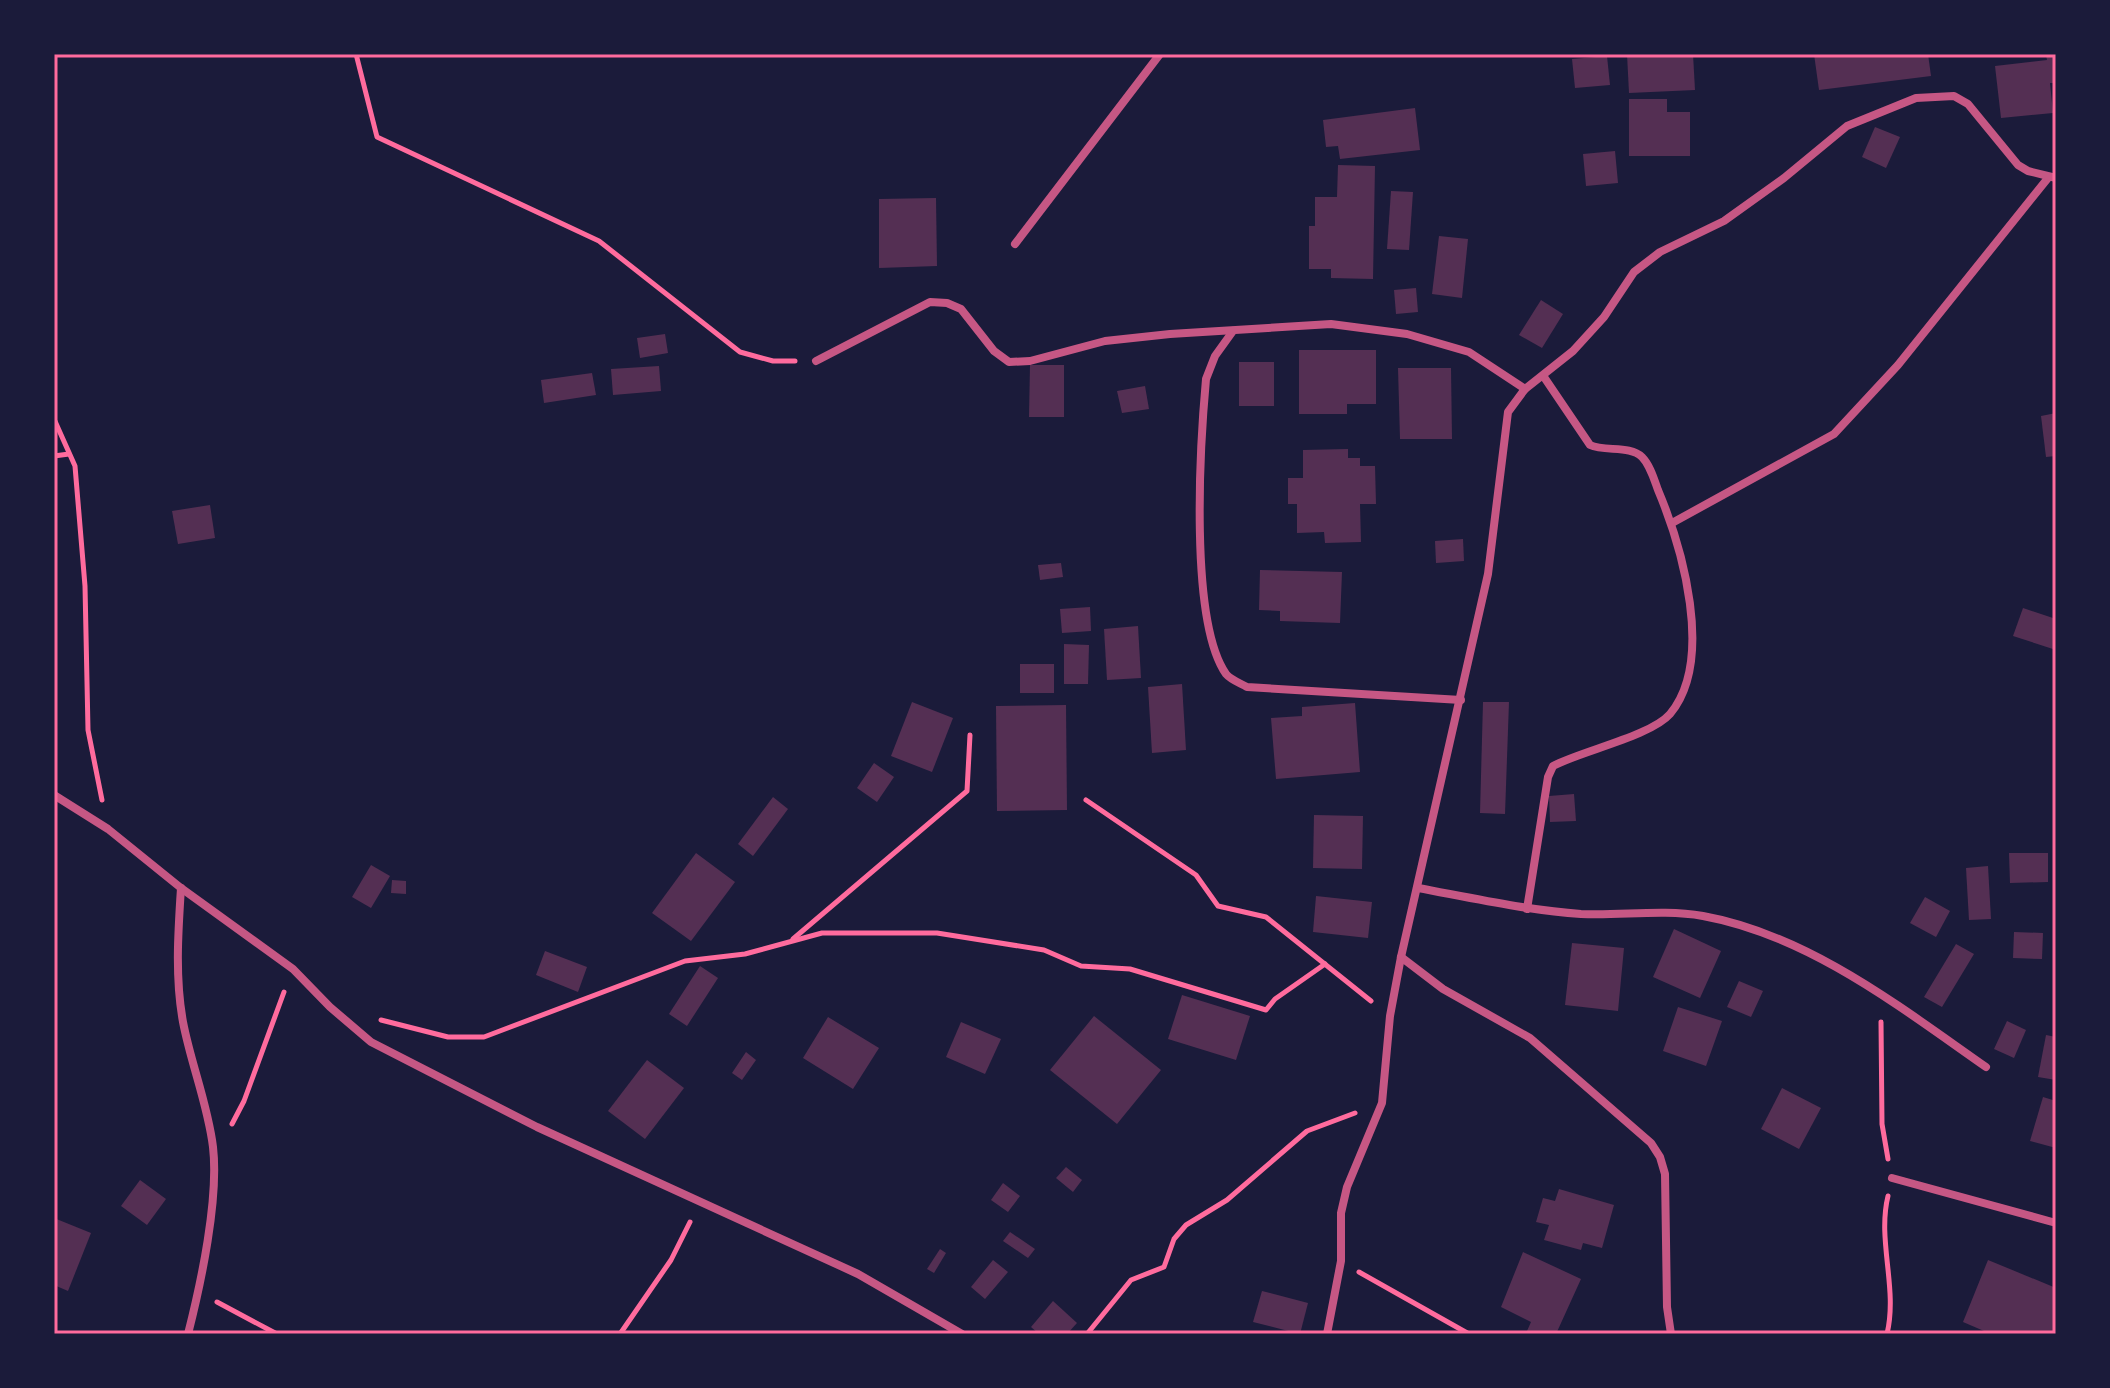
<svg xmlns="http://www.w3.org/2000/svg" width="2110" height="1388" viewBox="0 0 2110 1388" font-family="Ubuntu,sans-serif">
<rect width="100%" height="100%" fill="#1b1b3a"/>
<g fill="#542f53">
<path d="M1627 54H1693L1695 90 1629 93Z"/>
<path d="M1814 54H1928L1931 76 1819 90Z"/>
<path d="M2056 54V83H2050L2053 113 2001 118 1995 66 2047 60 2046 55Z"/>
<path d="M1607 56 1610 85 1575 88 1572 59Z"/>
<path d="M1629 99H1667V112H1690V156H1629Z"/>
<path d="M1415 108 1420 150 1340 159 1338 146 1326 147 1323 120Z"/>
<path d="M1875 127 1900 137 1886 168 1862 157Z"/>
<path d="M1615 151 1618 183 1586 186 1583 154Z"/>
<path d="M1338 165 1375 166 1373 279 1331 278V269H1309V226H1315V197H1337Z"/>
<path d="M1391 191 1413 192 1409 250 1387 249Z"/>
<path d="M936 198 937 266 879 268V199Z"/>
<path d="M1439 236 1468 239 1462 298 1432 294Z"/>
<path d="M1416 288 1418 312 1396 314 1394 290Z"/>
<path d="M1541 300 1563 314 1542 348 1519 335Z"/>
<path d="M665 334 668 353 640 358 637 338Z"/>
<path d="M1299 350H1376V404H1347V414H1299Z"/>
<rect x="1239" y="362" width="35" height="44"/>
<path d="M1030 365H1064V417H1029Z"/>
<path d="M659 366 661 391 613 395 611 369Z"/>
<path d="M1398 368H1451L1452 439H1400Z"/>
<path d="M592 373 596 395 544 403 541 380Z"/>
<path d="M1145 386 1149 409 1122 413 1117 391Z"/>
<path d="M2056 413V456L2046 457 2041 416Z"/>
<path d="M1348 449V458H1360V466H1375L1376 504H1360L1361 542 1325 543 1324 532 1297 533V504H1288V478H1303V450Z"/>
<path d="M210 505 215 538 178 544 172 511Z"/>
<path d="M1463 539 1464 561 1436 563 1435 541Z"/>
<path d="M1061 563 1063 577 1040 580 1038 565Z"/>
<path d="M1260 570 1342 572 1340 623 1280 621V611L1259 610Z"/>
<path d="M1090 607 1091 631 1062 633 1060 609Z"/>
<path d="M2023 608 2056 619V650L2013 636Z"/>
<path d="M1138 626 1141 678 1107 680 1104 629Z"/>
<path d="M1064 644 1089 645 1088 684H1064Z"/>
<rect x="1020" y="664" width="34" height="29"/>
<path d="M1182 684 1186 750 1152 753 1148 687Z"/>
<path d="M912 702 953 718 932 772 891 756Z"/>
<path d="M1483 702H1509L1505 814 1480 813Z"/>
<path d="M1355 703 1360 772 1276 779 1271 718 1302 716V707Z"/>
<path d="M1066 705 1067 810 997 811 996 706Z"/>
<path d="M874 763 894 777 877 802 857 788Z"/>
<path d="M1574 794 1576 821 1550 822 1549 796Z"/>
<path d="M773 797 788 809 753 856 738 844Z"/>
<path d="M1314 815 1363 816 1362 869 1313 868Z"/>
<path d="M696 853 735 882 691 941 652 913Z"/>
<path d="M2009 853H2048V882L2010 883Z"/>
<path d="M371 865 390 876 371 908 352 897Z"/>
<path d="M1988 866 1991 919 1969 920 1966 868Z"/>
<path d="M392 880 406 881V894L391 893Z"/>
<path d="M1316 896 1372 902 1368 938 1313 932Z"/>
<path d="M1925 897 1950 911 1936 937 1910 923Z"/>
<path d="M1674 929 1721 951 1700 998 1653 977Z"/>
<path d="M2014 932 2043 933 2042 959 2013 958Z"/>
<path d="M1572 943 1624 948 1618 1011 1565 1005Z"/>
<path d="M1956 944 1974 954 1942 1007 1924 997Z"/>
<path d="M545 951 587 967 578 992 536 975Z"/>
<path d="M700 966 718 978 687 1026 669 1014Z"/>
<path d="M1739 981 1763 991 1751 1017 1727 1007Z"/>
<path d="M1182 995 1250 1016 1236 1060 1168 1039Z"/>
<path d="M1678 1007 1722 1021 1706 1066 1663 1051Z"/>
<path d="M1094 1016 1161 1070 1117 1124 1050 1070Z"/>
<path d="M828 1017 879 1048 853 1089 803 1058Z"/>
<path d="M2007 1021 2026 1030 2014 1058 1994 1049Z"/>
<path d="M961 1022 1001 1039 985 1074 946 1057Z"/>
<path d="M2046 1035 2056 1037V1080L2038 1077Z"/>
<path d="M746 1052 756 1060 742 1080 732 1073Z"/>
<path d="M647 1060 684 1088 645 1139 608 1111Z"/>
<path d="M1782 1088 1821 1108 1799 1149 1761 1129Z"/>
<path d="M2043 1097 2056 1101V1148L2030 1141Z"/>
<path d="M1066 1167 1082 1180 1073 1192 1056 1178Z"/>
<path d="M140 1180 166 1199 147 1225 121 1206Z"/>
<path d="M1003 1183 1020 1196 1008 1212 991 1200Z"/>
<path d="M1559 1189 1614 1205 1602 1248 1583 1243 1581 1250 1544 1240 1549 1225 1536 1222 1543 1198 1555 1201Z"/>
<path d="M54 1218 91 1233 68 1291 54 1285Z"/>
<path d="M1010 1232 1035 1249 1028 1258 1003 1241Z"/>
<path d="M940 1249 946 1253 934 1273 927 1269Z"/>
<path d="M1523 1252 1581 1279 1556 1334 1527 1331 1531 1322 1501 1307Z"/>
<path d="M993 1260 1008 1272 985 1299 971 1287Z"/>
<path d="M1988 1260 2056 1288V1334H1991L1963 1322Z"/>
<path d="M1262 1291 1308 1303 1300 1334 1253 1322Z"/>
<path d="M1053 1301 1077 1323 1067 1334H1039L1031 1327Z"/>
</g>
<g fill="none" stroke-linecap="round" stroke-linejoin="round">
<g stroke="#ff6b9d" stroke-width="5">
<path d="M356 54 377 137 599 241 740 352 773 361H795"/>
<path d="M54 419 75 466 85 586 88 730 102 800"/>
<path d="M54 456 69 454"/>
<path d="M1086 800 1196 875 1218 906 1266 917 1371 1001"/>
<path d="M793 939 967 791 970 735"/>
<path d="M381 1020 448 1037H484L685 961 745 954 822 933H937L1044 950 1081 966 1130 969 1266 1010 1275 999 1325 964"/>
<path d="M1881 1022 1882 1124 1888 1159"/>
<path d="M232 1124 244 1101 284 992"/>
<path d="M1359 1272 1469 1334"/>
<path d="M217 1302 277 1334"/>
<path d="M620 1334 671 1260 690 1222"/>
<path d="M1087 1334 1131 1280 1164 1267 1174 1239 1186 1225 1227 1200 1307 1131 1355 1113"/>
<path d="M1887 1334C1898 1288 1877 1241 1888 1196"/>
</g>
<g stroke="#c65784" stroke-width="8">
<path d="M1015 244 1160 54"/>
<path d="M1233 331 1215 356 1206 379C1200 445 1189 621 1226 674 1231 680 1240 683 1247 687L1461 700"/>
<path d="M816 361 930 302 947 303 961 309 994 351 1009 362 1030 361 1105 341 1170 334 1331 324 1407 334 1469 352 1525 389"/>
<path d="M1672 523 1834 434 1898 365 2048 178"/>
<path d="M54 795 108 829 181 888 293 969 330 1007 371 1042 537 1127 858 1274 962 1334"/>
<path d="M181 888C178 933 175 978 183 1022 191 1064 208 1105 213 1147 219 1199 201 1283 188 1334"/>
<path d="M1418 888C1472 898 1526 910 1581 914 1621 916 1662 909 1703 916 1808 935 1900 1007 1986 1067"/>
<path d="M1527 909 1548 777 1553 766C1581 751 1651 736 1670 714 1715 660 1682 547 1658 490 1654 479 1650 465 1642 457 1630 445 1605 452 1590 445L1544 377"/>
<path d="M1401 957 1443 989 1530 1038 1651 1143 1660 1157 1665 1174 1667 1307 1671 1334"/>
<path d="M1892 1178 2056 1223"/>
<path d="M1327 1334 1341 1261V1213L1347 1187 1382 1103 1390 1016 1401 957 1488 574 1508 412 1525 389 1573 351 1604 317 1634 272 1660 252 1724 221 1784 178 1847 126 1916 98 1954 96 1968 104 2018 165 2028 171 2056 178"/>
</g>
</g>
<rect width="2110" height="1388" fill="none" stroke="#1b1b3a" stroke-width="112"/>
<rect x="56" y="56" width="1998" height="1276" fill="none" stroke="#ff6b9d" stroke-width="3"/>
</svg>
